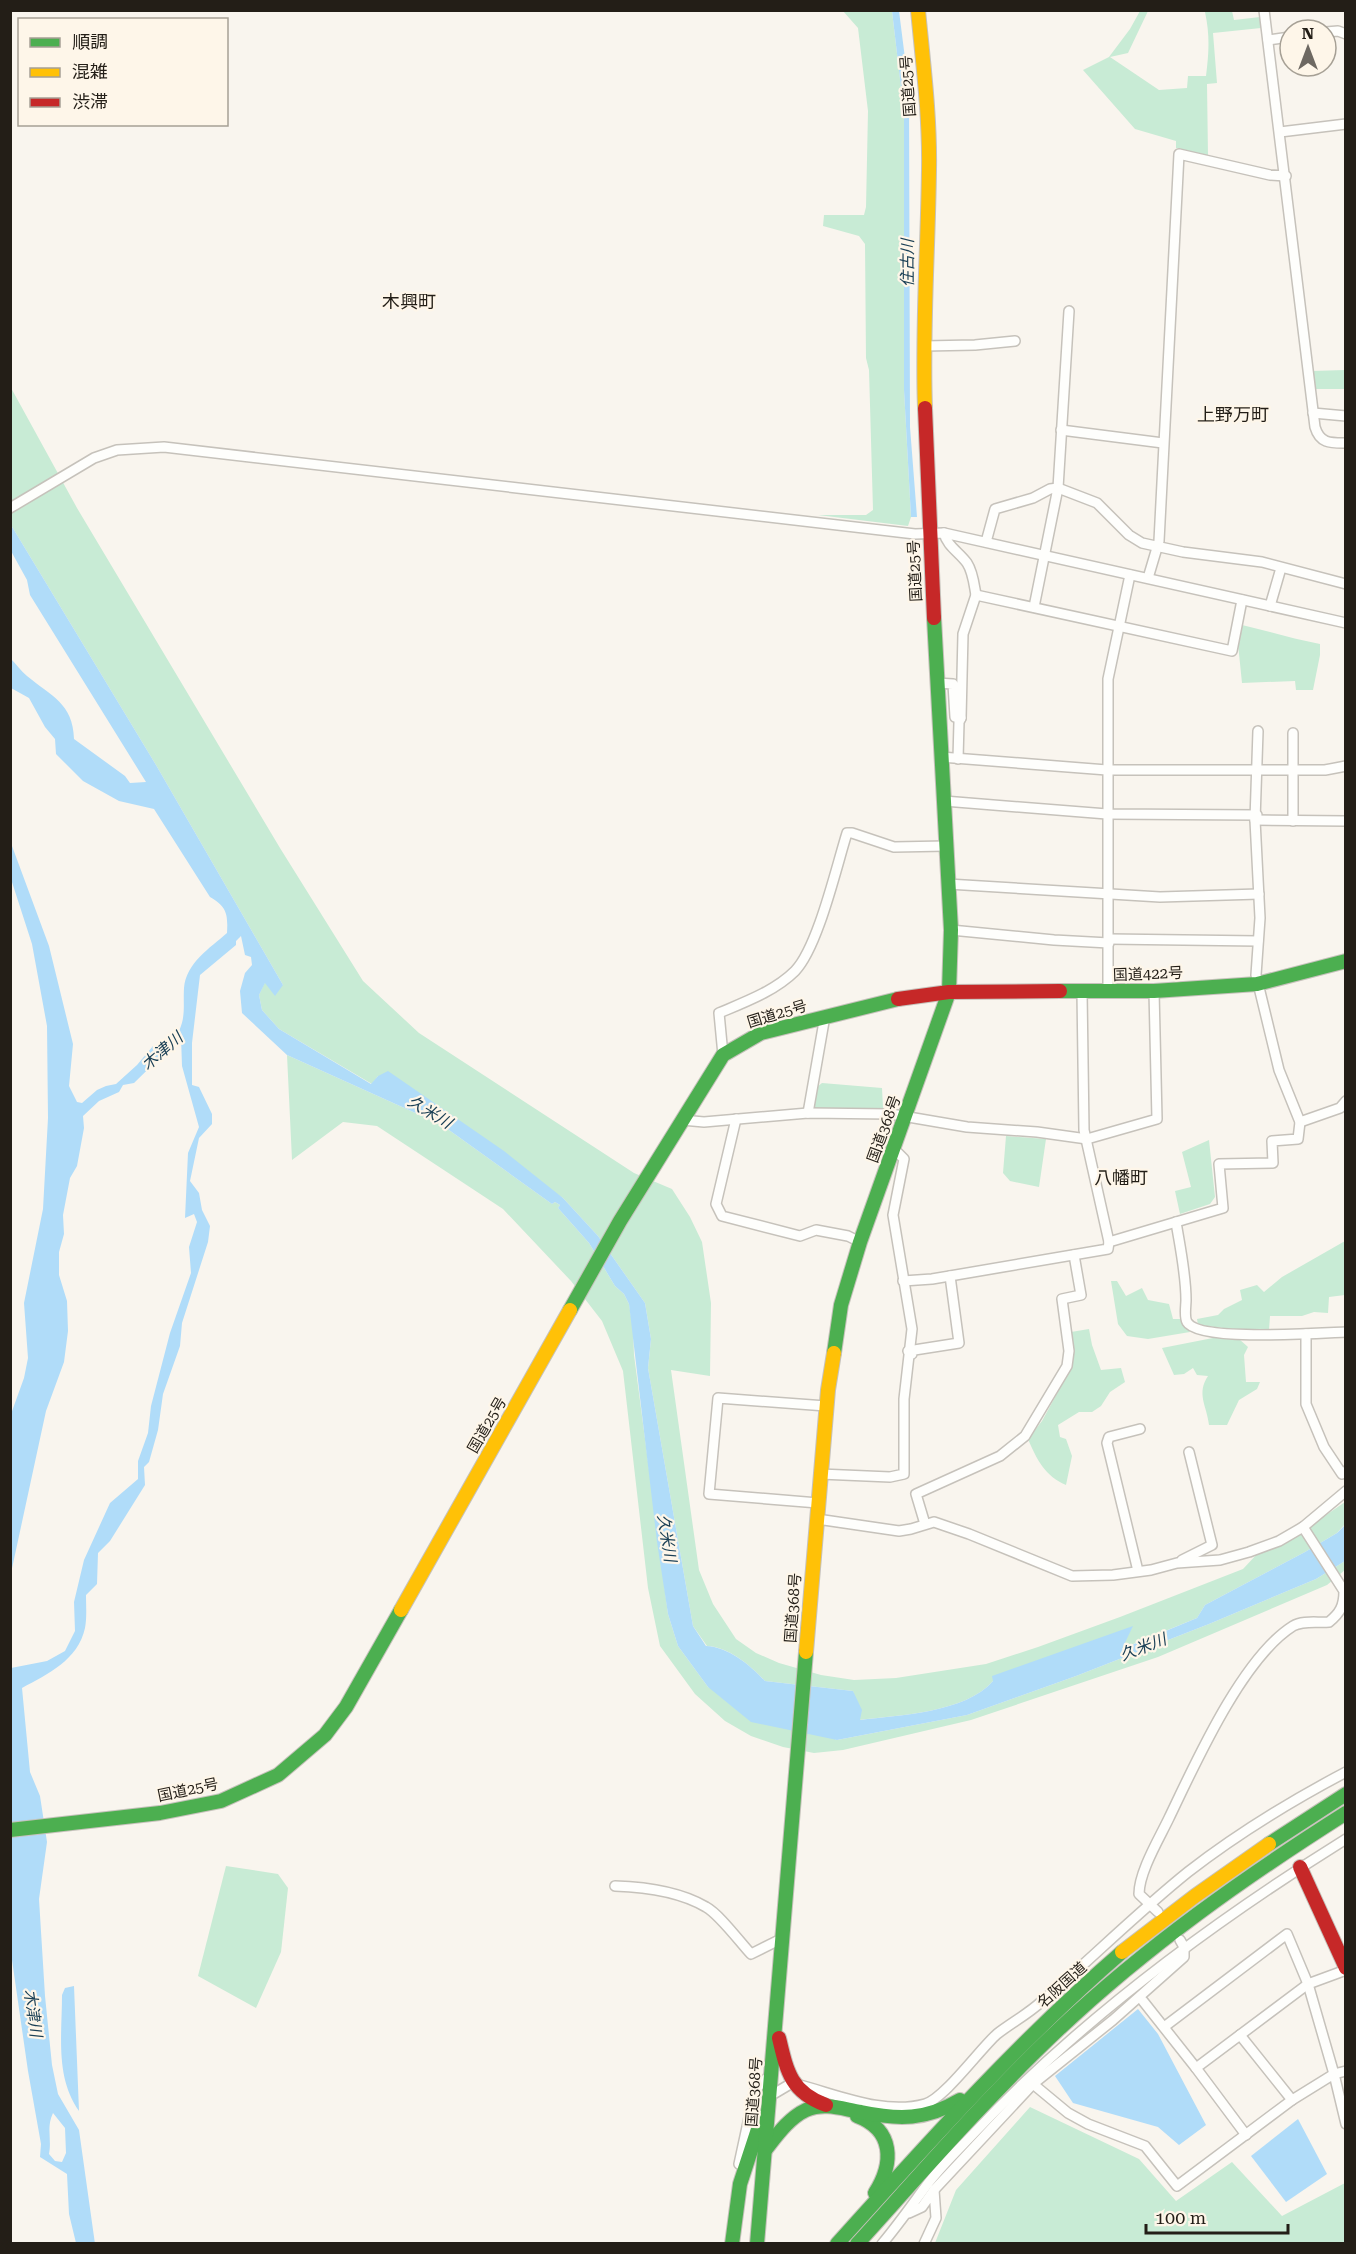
<svg xmlns="http://www.w3.org/2000/svg" width="1356" height="2254" viewBox="0 0 1356 2254" font-family="'Roboto Serif','Noto Sans JP',serif">
<rect width="100%" height="100%" fill="#f9f5ee"/>
<g fill="#c8ebd5">
<path d="M843 11H892L904 113V390L911 517 908 526 818 515H866L873 510 869 370 866 358 865 244 859 236 823 226 824 215H864L866 207 868 111 858 28Z"/>
<path d="M1140 11H1148L1128 53 1110 57 1159 90 1187 88 1188 76H1206C1209 53 1210 35 1205 12L1198 11H1232L1234 20 1260 17 1261 28 1213 33 1217 83 1207 84 1208 156 1176 148V141L1135 129 1083 70 1109 57 1130 29Z"/>
<path d="M1345 370V389H1314L1312 371Z"/>
<path d="M10 386 77 508 280 848 363 981 419 1033 634 1173 672 1189 690 1217 702 1242 711 1303 710 1376 671 1370 699 1570 713 1604 736 1639 756 1653 779 1663 821 1675 854 1680 896 1678 986 1664 1038 1647 1120 1617 1243 1569 1258 1553 1297 1535 1345 1502V1524L1337 1533 1305 1552 1205 1605 1197 1618 1121 1649 1132 1627 993 1681C965 1713 899 1715 859 1720L853 1691 765 1681C750 1665 729 1647 707 1646L693 1626 648 1368 651 1339 645 1303 598 1236 563 1198 378 1076 372 1084 279 1029 262 1010 259 995 265 982 283 985 156 765 11 525Z"/>
<path d="M1242 625C1268 631 1293 639 1320 644V655L1313 690H1296L1295 681 1242 683 1238 644Z"/>
<path d="M287 1055 442 1125 552 1204 555 1202 560 1205 558 1208 589 1243 615 1286 624 1294 629 1304 633 1329 634 1355 668 1614 678 1646 708 1687 837 1740 967 1715 1076 1676 1209 1624 1316 1579 1345 1561V1570L1327 1585 1158 1657 971 1720 843 1750 814 1753 783 1747 751 1736 725 1721 695 1694 660 1646 648 1588 623 1371 602 1321 571 1281 503 1209 377 1126 343 1122 292 1160Z"/>
<path d="M822 1083 882 1088 883 1108 880 1110 812 1108 817 1087Z"/>
<path d="M1006 1136 1046 1139 1039 1187 1010 1181 1003 1173Z"/>
<path d="M1209 1140 1215 1197 1210 1204 1180 1214 1175 1191 1191 1187 1182 1152Z"/>
<path d="M1345 1241V1295L1329 1297 1328 1313 1314 1312 1302 1316H1270L1269 1330H1240L1198 1325 1197 1319 1218 1315 1224 1309 1242 1300 1240 1290 1257 1285 1264 1292 1282 1277Z"/>
<path d="M1111 1281H1117L1126 1296 1142 1288 1148 1300 1169 1304 1173 1319H1181L1190 1332 1148 1339 1127 1336 1118 1324Z"/>
<path d="M1089 1329 1092 1345 1101 1370 1121 1368 1125 1382 1110 1392 1101 1406 1092 1412H1079L1058 1425 1060 1437 1066 1439 1072 1456 1066 1485C1045 1476 1037 1460 1028 1439L1042 1421 1071 1368 1073 1351 1071 1332Z"/>
<path d="M1218 1337 1239 1339 1248 1347 1244 1355 1246 1382H1260L1257 1389 1239 1400 1227 1425H1209C1207 1406 1196 1394 1208 1376L1197 1375 1193 1368 1184 1374 1174 1375 1162 1348Z"/>
<path d="M226 1866 278 1874 288 1888 281 1952 256 2008 198 1976Z"/>
<path d="M1030 2107 1139 2159 1176 2201 1232 2162 1282 2216 1345 2183V2243H935L956 2190Z"/>
</g>
<g fill="#b0dcf9" fill-rule="evenodd">
<path d="M892 11H899L909 90 910 427 917 517H911L904 390V113Z"/>
<path d="M11 525 156 765 283 985 275 996 265 983 259 995 262 1010 279 1029 371 1084 378 1076 388 1071 504 1151 563 1198 598 1236 645 1303 651 1339 648 1368 693 1626 706 1646C729 1647 750 1665 765 1681L853 1691 862 1710 860 1720C899 1715 965 1713 993 1681L992 1676 1133 1626 1122 1649 1197 1618 1205 1605 1305 1552 1337 1533 1346 1524 1345 1561 1316 1579 1209 1624 1076 1676 967 1715 837 1740 751 1722 708 1687 678 1646 668 1614 657 1542 629 1304 624 1294 615 1286 589 1243 558 1208 560 1205 555 1202 552 1204 442 1125 287 1055 242 1013 240 991 245 973 252 965 251 957 245 955 241 936 236 941V945L200 975 192 1043V1085L199 1087 212 1114V1124L199 1138 190 1181 199 1193 202 1210 210 1226 208 1242 182 1323 180 1346 163 1394 158 1430 149 1462 144 1467 145 1485 110 1541 98 1553 97 1584 86 1595C86 1605 87 1618 85 1628 78 1660 48 1674 22 1688L30 1772 40 1796 47 1842 39 1899 45 1996 52 2065 58 2094 79 2130 95 2244 76 2243 69 2214 67 2174 40 2157 41 2144 28 2071 11 1953V1668L47 1661 65 1651 75 1631 74 1602 84 1560 110 1503 138 1479V1461L148 1433 151 1406 170 1333 191 1273 189 1247 197 1222 194 1214 185 1218 188 1153 199 1127 182 1066 181 1037 134 1083 123 1085 119 1092 99 1101 83 1116 84 1128 77 1166 70 1178 63 1215 64 1234 59 1252V1275L67 1301 68 1331 64 1362 46 1411 11 1573V1414L24 1378 28 1358 24 1303 43 1209 48 1118 47 1026 32 944 11 879V831L12 846 49 946 73 1044 69 1086 77 1102 82 1103 97 1090 106 1086 116 1084 137 1065 153 1046H160C165 1040 171 1038 175 1031H179C186 1016 183 1004 184 988 186 963 210 948 227 933 228 914 227 907 210 897L154 809 119 801 83 781 56 754 55 739 45 727 29 698 11 688V659C16 664 21 671 27 676 51 696 73 703 74 739L125 776 130 783 146 782 30 595 27 580 11 551ZM53 2113 65 2128 66 2153 62 2162 55 2161 49 2154C52 2138 46 2128 53 2113Z"/>
<path d="M74 1986 79 2111C55 2077 62 2035 62 1995L65 1988Z"/>
<path d="M1138 2009 1158 2034 1206 2125 1179 2145 1158 2127 1073 2103 1055 2076Z"/>
<path d="M1298 2119 1327 2174 1286 2202 1251 2156Z"/>
</g>
<g fill="none" stroke-linecap="round" stroke-linejoin="round">
<g stroke="#c6c2bb" stroke-width="12">
<g id="street">
<path d="M1264 10 1315 427C1320 444 1331 443 1346 443"/>
<path d="M1326 32 1338 31 1346 34"/>
<path d="M1268 40 1290 37"/>
<path d="M1280 132 1346 124"/>
<path d="M924 346 975 345 1015 341"/>
<path d="M1313 413 1346 416"/>
<path d="M1061 430 1163 443"/>
<path d="M10 508 94 458 117 450 164 447 915 534 944 533 1346 623"/>
<path d="M944 533C947 546 959 552 967 563 973 572 974 584 976 595"/>
<path d="M986 542 995 509 1033 498 1050 489 1058 488 1097 503 1129 535 1142 543 1183 552 1262 562 1346 584"/>
<path d="M1148 578 1159 541 1179 154 1270 175 1286 176"/>
<path d="M1270 606 1281 568"/>
<path d="M1034 607 1058 488 1069 311"/>
<path d="M937 683 953 684 955 717 961 718 963 634 976 595 1232 651 1242 600"/>
<path d="M1293 733V821"/>
<path d="M941 757 1107 770H1325L1346 766"/>
<path d="M958 759 959 722 961 718"/>
<path d="M944 801 1107 814 1257 815"/>
<path d="M1255 820 1346 821"/>
<path d="M948 884 1160 897 1259 894"/>
<path d="M951 930 1054 940 1109 943"/>
<path d="M1109 939 1258 941"/>
<path d="M1082 992 1084 1130 1109 1242"/>
<path d="M1108 992V679L1130 575"/>
<path d="M723 1055 719 1013C745 1002 775 991 795 971 818 947 836 868 847 833H852L894 847 946 846"/>
<path d="M808 1113 825 1016"/>
<path d="M736 1119 716 1204 722 1216 800 1236 816 1230 848 1236 860 1242"/>
<path d="M682 1120 704 1122 808 1113 891 1114 967 1127 1037 1132 1087 1139 1157 1119 1154 991"/>
<path d="M1300 1122 1340 1108 1346 1101"/>
<path d="M1176 1222C1180 1247 1186 1274 1186 1300 1186 1306 1184 1317 1187 1322 1198 1342 1321 1333 1346 1332"/>
<path d="M903 1281 932 1279 1108 1249 1109 1242 1223 1208 1219 1164 1273 1163 1272 1141 1298 1139 1300 1122 1279 1070 1256 975 1260 918 1255 820 1258 731"/>
<path d="M1306 1334V1404L1324 1447 1342 1474 1346 1471"/>
<path d="M912 1354 908 1351 959 1343 950 1276"/>
<path d="M820 1474 890 1477 904 1474V1399L912 1329 893 1215 904 1159 894 1149"/>
<path d="M818 1503 709 1494 718 1398 826 1406"/>
<path d="M817 1519 899 1531 911 1529 934 1522 969 1534 1072 1576 1113 1575 1151 1570 1177 1563 1220 1560 1249 1552 1279 1541 1303 1527 1346 1491"/>
<path d="M925 1524 916 1494 1000 1456 1025 1436 1067 1366 1069 1351 1062 1299 1081 1295 1074 1255"/>
<path d="M1182 1560 1212 1545 1189 1452"/>
<path d="M1138 1571 1107 1443 1109 1437 1140 1429"/>
<path d="M615 1886C645 1887 679 1891 706 1907 719 1914 739 1941 751 1954L781 1939"/>
<path d="M1158 1912 1139 1894C1139 1872 1159 1839 1169 1818 1195 1764 1242 1658 1293 1626 1303 1620 1318 1623 1329 1622 1340 1613 1344 1606 1344 1591L1303 1527"/>
<path d="M1143 2001 1196 2068"/>
<path d="M1164 2027 1287 1934 1308 1984 1334 2074 1346 2124"/>
<path d="M1240 2035 1292 2100"/>
<path d="M1033 2084 1068 2113 1088 2124 1145 2146 1177 2186 1292 2100 1334 2074 1346 2071"/>
<path d="M770 2096 792 2083C834 2093 882 2116 925 2104 944 2099 980 2049 997 2034 1011 2023 1028 2014 1041 2002 1091 1959 1137 1913 1188 1872 1237 1834 1291 1801 1346 1772"/>
<path d="M1246 2135 1196 2068 1308 1984 1346 1970"/>
<path d="M739 2164 755 2090 770 2075"/>
<path d="M934 2190 1033 2084 1113 2020 1184 1957V1947L1180 1940"/>
<path d="M909 2213 922 2207 934 2190 936 2218 924 2244"/>
<path d="M882 2244C898 2225 912 2205 926 2186 940 2167 959 2149 975 2132 1082 2018 1213 1922 1346 1839"/>
</g>
</g>
<g stroke="#c6c2bb" stroke-width="16">
<g id="fast">
<path d="M1060 991H1154L1257 984 1346 961"/>
<path d="M570 1310 620 1221 723 1055 761 1033 898 999"/>
<path d="M834 1353 841 1305 860 1242 949 992 951 930 934 618"/>
<path d="M10 1830 160 1813 221 1801 278 1775 325 1735 346 1707 401 1610"/>
<path d="M1269 1844 1346 1794"/>
<path d="M857 2116C894 2130 894 2163 875 2193"/>
<path d="M766 2149C777 2135 789 2118 806 2110 825 2102 842 2109 861 2112 899 2120 926 2120 960 2100"/>
<path d="M732 2244 740 2184 762 2117"/>
<path d="M757 2244 806 1652"/>
<path d="M837 2244C928 2143 1019 2041 1122 1952"/>
<path d="M857 2244C923 2171 988 2096 1059 2029 1147 1946 1245 1877 1346 1813"/>
</g>
</g>
<g stroke="#c6c2bb" stroke-width="16">
<g id="slow">
<path d="M918 10C923 63 930 117 929 170 928 249 922 329 925 408"/>
<path d="M401 1610 570 1310"/>
<path d="M806 1652 828 1390 834 1353"/>
<path d="M1122 1952 1195 1896 1269 1844"/>
</g>
</g>
<g stroke="#c6c2bb" stroke-width="16">
<g id="jam">
<path d="M925 408 934 618"/>
<path d="M898 999 949 992 1060 991"/>
<path d="M1300 1867 1346 1968"/>
<path d="M779 2038C787 2072 791 2092 826 2105"/>
</g>
</g>
<use href="#street" stroke="#fefefc" stroke-width="9"/>
<use href="#fast" stroke="#4caf50" stroke-width="14"/>
<use href="#slow" stroke="#ffc107" stroke-width="14"/>
<use href="#jam" stroke="#c62828" stroke-width="14"/>
</g>
<g text-anchor="middle" dominant-baseline="central" stroke-width="4.5" stroke-linejoin="round" paint-order="stroke">
<g font-size="15" fill="#231e17" stroke="#fef6e9">
<text transform="translate(908 86) rotate(-94)">国道25号</text>
<text transform="translate(915 571) rotate(-93)">国道25号</text>
<text transform="translate(1148 974) rotate(-2)">国道422号</text>
<text transform="translate(777 1014) rotate(-17)">国道25号</text>
<text transform="translate(884 1129) rotate(-70)">国道368号</text>
<text transform="translate(487 1425) rotate(-60)">国道25号</text>
<text transform="translate(793 1608) rotate(-86)">国道368号</text>
<text transform="translate(188 1790) rotate(-12)">国道25号</text>
<text transform="translate(1062 1985) rotate(-42)">名阪国道</text>
<text transform="translate(754 2092) rotate(-86)">国道368号</text>
</g>
<g font-size="16" font-style="italic" fill="#1b4056" stroke="#fef6e9">
<text transform="translate(907 263) rotate(-90)">住古川</text>
<text transform="translate(162 1051) rotate(-41)">木津川</text>
<text transform="translate(430 1112) rotate(31)">久米川</text>
<text transform="translate(667 1538) rotate(81)">久米川</text>
<text transform="translate(1143 1647) rotate(-21)">久米川</text>
<text transform="translate(33 2013) rotate(82)">木津川</text>
</g>
<g font-size="18" fill="#231e17" stroke="#fef6e9">
<text x="409" y="301">木興町</text>
<text x="1233" y="414">上野万町</text>
<text x="1121" y="1177">八幡町</text>
</g>
</g>
<rect width="1356" height="2254" fill="none" stroke="#231e17" stroke-width="24"/>
<rect x="18" y="18" width="210" height="108" fill="#fef6e9" stroke="#a6a095" stroke-width="1.5"/>
<rect x="30" y="38" width="30" height="9" fill="#4caf50" stroke="#a6a095" stroke-width="1.5"/>
<text x="72" y="48" font-size="18" fill="#231e17">順調</text>
<rect x="30" y="68" width="30" height="9" fill="#ffc107" stroke="#a6a095" stroke-width="1.5"/>
<text x="72" y="78" font-size="18" fill="#231e17">混雑</text>
<rect x="30" y="98" width="30" height="9" fill="#c62828" stroke="#a6a095" stroke-width="1.5"/>
<text x="72" y="108" font-size="18" fill="#231e17">渋滞</text>
<g transform="translate(1308 48)"><circle r="28" fill="#fef6e9" stroke="#a6a095" stroke-width="1.5"/>
<path d="M0-4.5L10 22L0 15L-10 22Z" fill="#6e6962"/>
<text y="-9" font-size="16" font-weight="bold" text-anchor="middle" fill="#231e17">N</text>
</g>
<path d="M1146 2224v9h142v-9" fill="none" stroke="#231e17" stroke-width="3"/>
<text x="1155" y="2224" font-size="18" fill="#231e17" stroke="#fef6e9" stroke-width="4.5" paint-order="stroke">100 m</text>
</svg>
